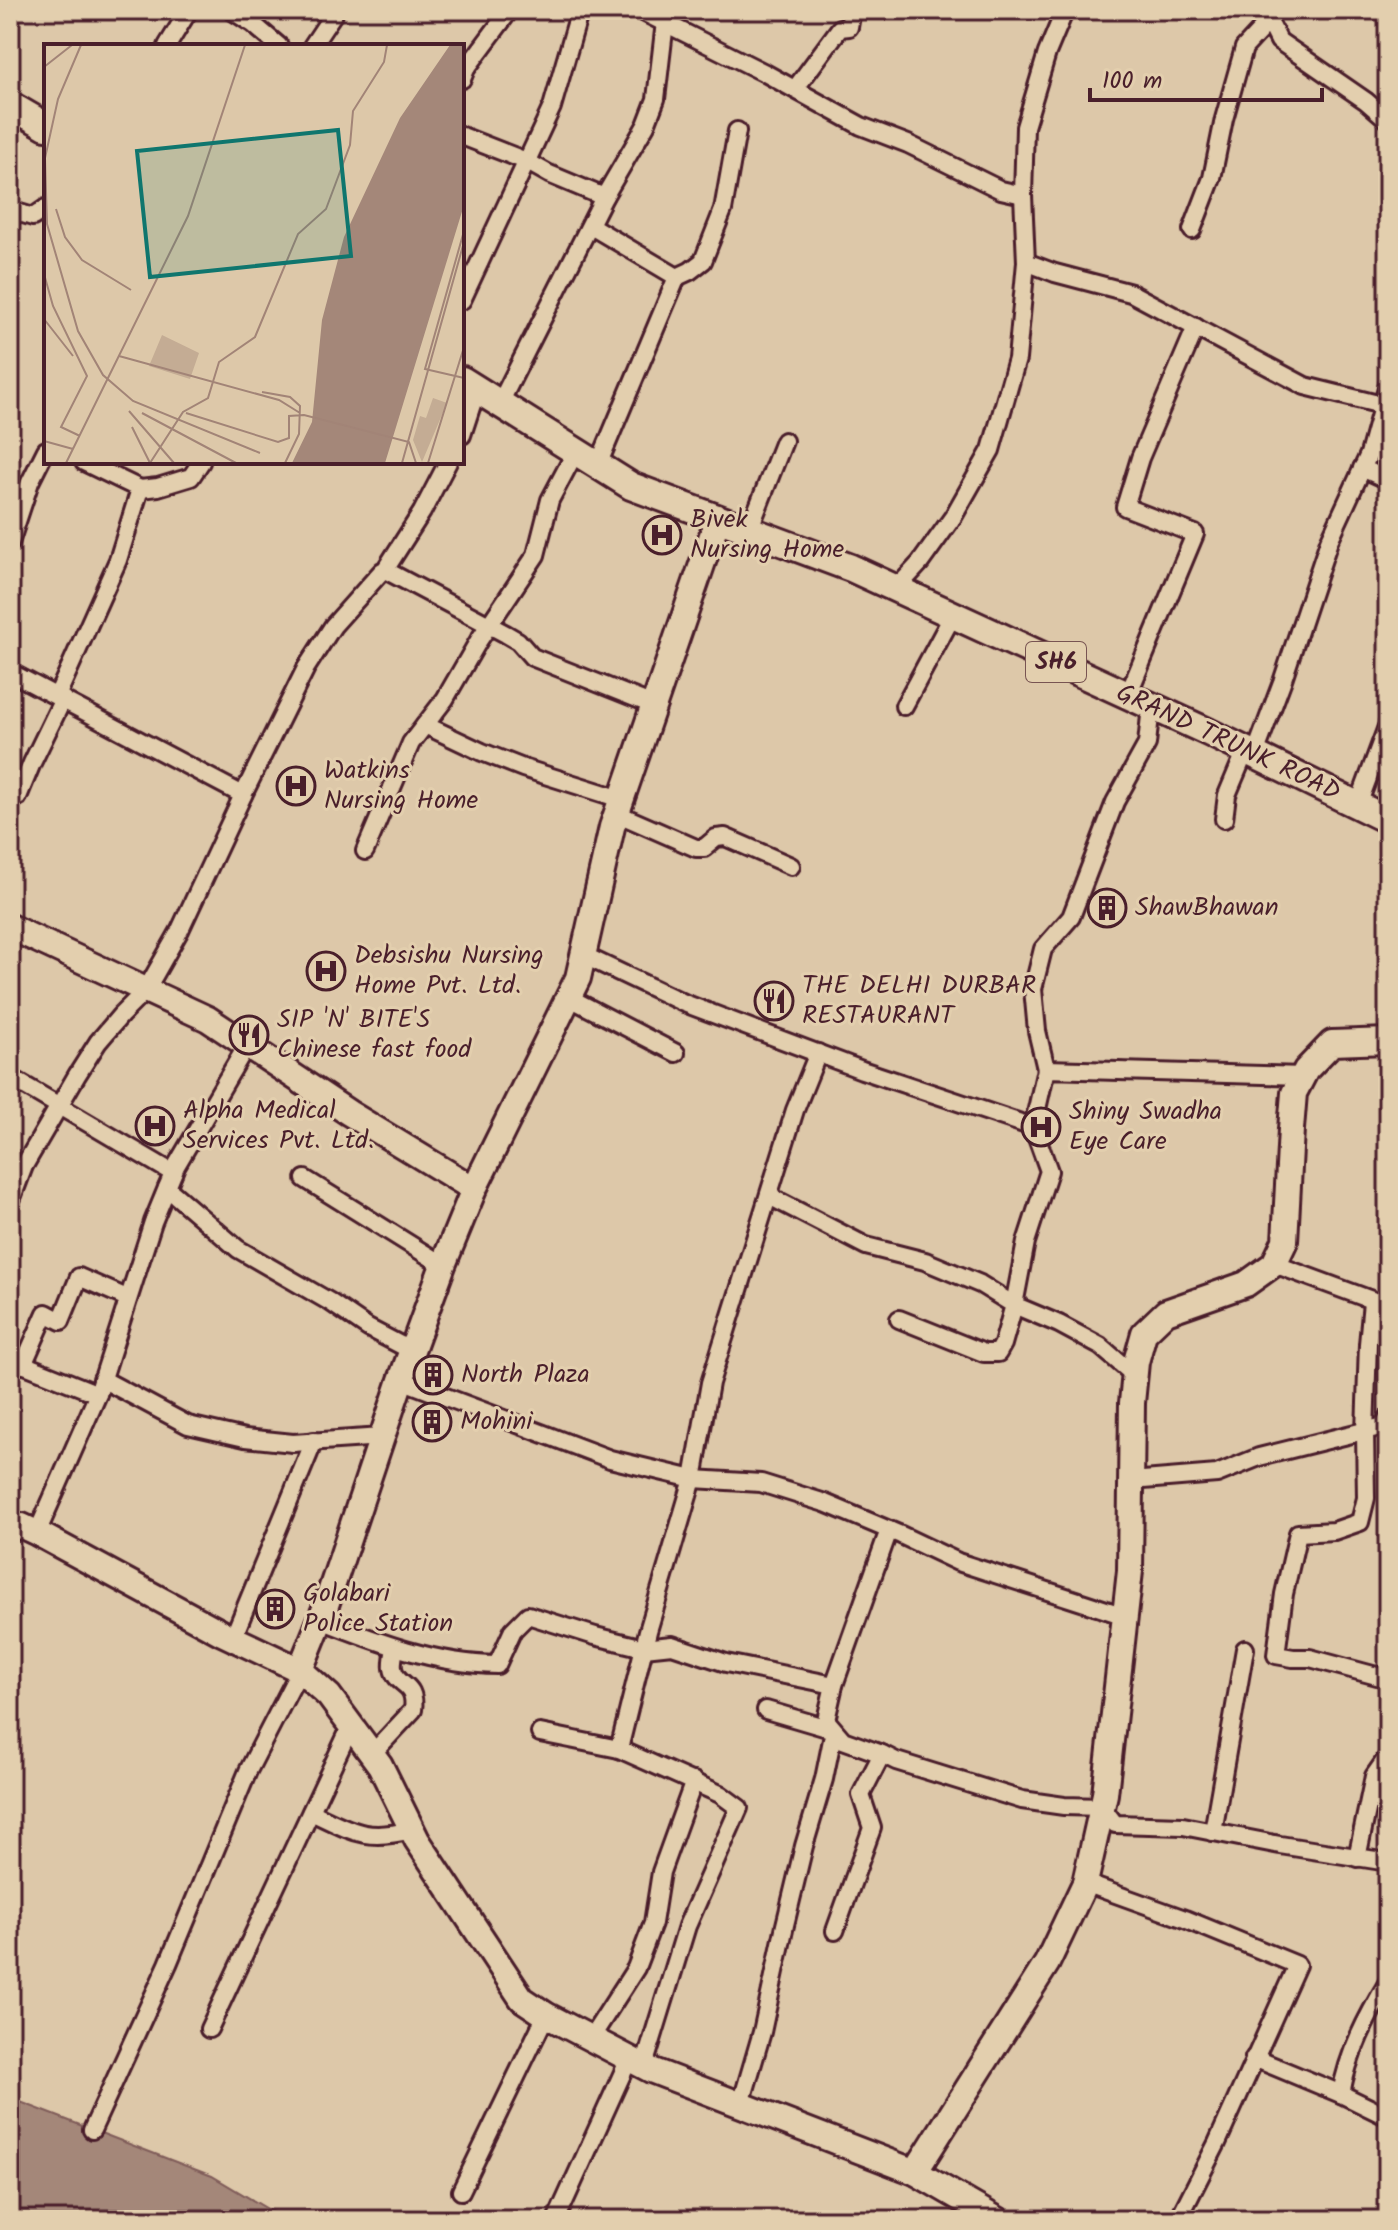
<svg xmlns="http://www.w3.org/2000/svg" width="1398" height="2230" viewBox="0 0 1398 2230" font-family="Kalam,sans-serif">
<rect width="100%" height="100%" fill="#ddc8a9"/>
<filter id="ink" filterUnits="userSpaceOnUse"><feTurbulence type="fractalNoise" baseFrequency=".0125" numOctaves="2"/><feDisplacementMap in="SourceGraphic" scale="16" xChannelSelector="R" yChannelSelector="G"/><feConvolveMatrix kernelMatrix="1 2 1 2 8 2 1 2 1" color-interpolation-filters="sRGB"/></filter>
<g filter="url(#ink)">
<path fill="#a48779" stroke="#805d5a" stroke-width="2" d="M10 2098 212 2176 286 2220H10Z"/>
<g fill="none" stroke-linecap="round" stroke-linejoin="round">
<g stroke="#4a1f2b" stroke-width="22">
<g id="street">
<path d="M231 10 253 24 279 46"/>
<path d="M639 10 765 73 861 126 908 144 1001 190 1023 195"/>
<path d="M1271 12 1269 21 1279 41 1366 101 1388 120"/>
<path d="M167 46 189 10"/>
<path d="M312 46 336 10"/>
<path d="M462 79 466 69 510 10"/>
<path d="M795 89 840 28 849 27 852 10"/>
<path d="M462 136 526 161 549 174 604 197"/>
<path d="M10 210 33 217 46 208"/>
<path d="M591 226 677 277 598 465"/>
<path d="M1192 230 1212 178 1224 119 1244 48 1269 21"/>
<path d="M1026 262 1055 273 1131 293 1305 386 1382 405"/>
<path d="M677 277 690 271 703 261 723 210 737 131"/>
<path d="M462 300 552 107 580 10"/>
<path d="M500 403 604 197 646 125 656 99 665 22 670 10"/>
<path d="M462 435 477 389"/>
<path d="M1362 468 1388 480"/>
<path d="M140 489 158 487 191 477 201 462"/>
<path d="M749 530 784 441"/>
<path d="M10 543 30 482 46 450"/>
<path d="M385 570 506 634 518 641 532 657 653 705"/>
<path d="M896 589 920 563 953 517 991 450 1017 359 1026 262 1023 195 1025 127 1047 53 1065 10"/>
<path d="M10 672 243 795"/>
<path d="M1128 695 1195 534 1125 507 1140 458 1196 327"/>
<path d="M57 696 118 560 140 489 84 462"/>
<path d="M904 706 953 615"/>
<path d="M425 725 482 752 523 768 621 799"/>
<path d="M1255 754 1282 682 1329 541 1369 454 1388 385"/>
<path d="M10 794 18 797 32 763 63 699"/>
<path d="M1358 805 1388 724"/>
<path d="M616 813 696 848H704L716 838 725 837 791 866"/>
<path d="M1224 819 1227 795 1246 750"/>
<path d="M365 851 411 743 445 699 479 640 536 555 550 500 576 451"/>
<path d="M583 955 684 1003 862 1070 1033 1127"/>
<path d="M568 997 676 1053"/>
<path d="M1046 1069 1037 1031 1033 989 1043 949 1071 917 1115 802 1147 744 1151 706"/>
<path d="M10 1077 173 1173"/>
<path d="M305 1179 443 1265"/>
<path d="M167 1188 238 1249 330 1302 368 1328 412 1351"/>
<path d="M769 1196 866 1246 925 1261 980 1284 1014 1305 1003 1344 998 1353H984L899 1319"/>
<path d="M10 1203 24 1166 77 1075 98 1042 121 1015 146 990 180 930 243 795 306 668 333 626 382 571 385 570 422 512 448 462"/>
<path d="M1274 1264 1388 1306"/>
<path d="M1372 1302 1368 1344 1365 1432 1366 1498 1360 1522 1334 1531 1298 1533 1284 1594 1276 1655 1293 1658H1310L1388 1679"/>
<path d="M10 1359 98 1394"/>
<path d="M23 1365 46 1313 61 1321 79 1277 127 1298"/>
<path d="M1134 1375 1100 1346 1059 1324 1014 1305 1026 1242 1049 1171 1033 1127 1046 1069 1303 1076"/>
<path d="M102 1379 188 1425 245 1438 293 1443 382 1437"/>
<path d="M401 1380 610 1459 693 1479 761 1483 825 1503 901 1535 958 1562 1125 1616"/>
<path d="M1131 1481 1217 1474 1259 1457 1384 1426 1388 1418"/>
<path d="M889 1530 834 1685 826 1720 843 1740 882 1754 896 1761 1022 1800 1064 1806 1102 1807 1115 1824 1183 1826 1280 1845 1388 1862"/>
<path d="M37 1533 98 1394 153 1222 176 1166 247 1045"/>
<path d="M321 1620C377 1642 435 1664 497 1665L513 1630 528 1615 595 1636 644 1648 672 1645 726 1663 834 1685"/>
<path d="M233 1638 314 1441"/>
<path d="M540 1733 619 1749 720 1794 739 1808 687 1926 644 2066"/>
<path d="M619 1749 648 1631 693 1479 710 1383 795 1110 818 1053"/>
<path d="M372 1754 413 1710C417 1681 396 1687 393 1668 392 1662 394 1654 395 1648"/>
<path d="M311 1812C352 1831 365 1842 411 1830"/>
<path d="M1213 1832 1245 1649"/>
<path d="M1357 1858 1374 1776 1388 1756"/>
<path d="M1085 1883 1185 1919 1297 1965 1217 2143 1178 2220"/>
<path d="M835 1931 872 1828 861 1795 882 1754"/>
<path d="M1388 1982C1367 2017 1348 2053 1341 2094L1388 2117"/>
<path d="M209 2029 351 1726"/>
<path d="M591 2038 636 1968 653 1923 661 1872 694 1781"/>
<path d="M1254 2058 1341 2094"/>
<path d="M741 2104 762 2032 785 1925 804 1846 824 1779 834 1730 766 1710"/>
<path d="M92 2130 168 1964 248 1771 300 1670"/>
<path d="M461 2191 546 2015"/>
<path d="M556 2220 629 2059"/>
</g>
</g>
<g stroke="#4a1f2b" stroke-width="30">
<g id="secondary">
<path d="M10 927 208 1019 349 1113 474 1189"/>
<path d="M10 1528 22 1526 37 1533 222 1633 300 1670 329 1696 380 1765 417 1840 522 1999 546 2015 651 2070 915 2172 998 2220"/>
<path d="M300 1670 324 1611 401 1380 443 1265 474 1189 578 978 612 827 718 518"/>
<path d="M915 2172 1047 1963 1085 1883 1105 1794 1130 1571 1132 1403 1136 1362 1144 1333 1166 1312 1246 1284 1274 1264 1285 1241 1291 1129 1294 1093 1306 1070 1332 1043 1388 1041"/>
</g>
</g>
<g stroke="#4a1f2b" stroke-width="32">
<g id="primary">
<path d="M10 105 46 126"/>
<path d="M462 380 631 486 851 568 1208 732 1388 820"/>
</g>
</g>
<use href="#street" stroke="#e3cfae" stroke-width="16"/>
<use href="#secondary" stroke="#e3cfae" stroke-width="24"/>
<use href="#primary" stroke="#e3cfae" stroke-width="26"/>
</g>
</g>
<defs>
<g id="hospital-ring" transform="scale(2)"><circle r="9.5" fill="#e3cfae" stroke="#4a1f2b" stroke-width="1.5"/><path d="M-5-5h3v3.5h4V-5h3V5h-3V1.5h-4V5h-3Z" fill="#4a1f2b"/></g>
<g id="building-ring" transform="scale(2)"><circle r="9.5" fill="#e3cfae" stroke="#4a1f2b" stroke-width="1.5"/><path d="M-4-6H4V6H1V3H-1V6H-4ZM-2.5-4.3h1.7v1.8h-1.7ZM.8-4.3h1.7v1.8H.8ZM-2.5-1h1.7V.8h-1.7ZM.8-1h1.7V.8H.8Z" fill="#4a1f2b"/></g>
<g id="restaurant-ring" transform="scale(2)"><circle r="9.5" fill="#e3cfae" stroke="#4a1f2b" stroke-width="1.5"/><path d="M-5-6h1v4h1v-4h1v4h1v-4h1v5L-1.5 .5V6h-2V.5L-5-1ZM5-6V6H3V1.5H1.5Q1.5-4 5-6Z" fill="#4a1f2b"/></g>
</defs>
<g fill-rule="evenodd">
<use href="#hospital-ring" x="662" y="535"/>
<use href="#hospital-ring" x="296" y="786"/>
<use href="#building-ring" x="1107" y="908"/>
<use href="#hospital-ring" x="326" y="971"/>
<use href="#restaurant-ring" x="774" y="1001"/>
<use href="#restaurant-ring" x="249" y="1035"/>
<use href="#hospital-ring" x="155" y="1126"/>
<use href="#hospital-ring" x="1041" y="1127"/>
<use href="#building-ring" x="433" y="1375"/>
<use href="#building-ring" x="432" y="1422"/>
<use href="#building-ring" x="275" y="1609"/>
</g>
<g text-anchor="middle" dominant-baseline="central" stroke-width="6" stroke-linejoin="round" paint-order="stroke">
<rect fill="#e3cfae" stroke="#785452" stroke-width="2" x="1026" y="642" width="60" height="40" rx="6"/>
<g font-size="24" font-weight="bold" fill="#4a1f2b">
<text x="1056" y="662">SH6</text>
</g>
<g font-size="26" fill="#4a1f2b" stroke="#e3cfae" text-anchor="start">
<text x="690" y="520">Bivek<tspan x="690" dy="30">Nursing Home</tspan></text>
<text x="324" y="771">Watkins<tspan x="324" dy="30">Nursing Home</tspan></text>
<text x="1135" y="908">ShawBhawan</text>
<text x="354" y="956">Debsishu Nursing<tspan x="354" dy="30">Home Pvt. Ltd.</tspan></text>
<text x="802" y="986">THE DELHI DURBAR<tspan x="802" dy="30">RESTAURANT</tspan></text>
<text x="277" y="1020">SIP 'N' BITE'S<tspan x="277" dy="30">Chinese fast food</tspan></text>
<text x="183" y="1111">Alpha Medical<tspan x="183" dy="30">Services Pvt. Ltd.</tspan></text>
<text x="1069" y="1112">Shiny Swadha<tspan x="1069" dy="30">Eye Care</tspan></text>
<text x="461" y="1375">North Plaza</text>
<text x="460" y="1422">Mohini</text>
<text x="303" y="1594">Golabari<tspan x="303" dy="30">Police Station</tspan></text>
</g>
<g font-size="26" fill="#4a1f2b" stroke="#e3cfae">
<text transform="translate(1228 743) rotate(25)">GRAND TRUNK ROAD</text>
</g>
</g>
<g transform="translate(44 44)">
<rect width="420" height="420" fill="#ddc8a9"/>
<path d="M118 291 155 309 146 335 105 322ZM389 354 403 359 378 418 369 396 376 372 382 374Z" fill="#c4ac94"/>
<path d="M406 1H420V161L341 419H248L268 378 278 276 300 193 356 74Z" fill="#a48779"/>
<path fill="none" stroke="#a28477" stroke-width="2" d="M37 1 14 55 1 114 3 180 34 287 59 331 89 357 216 409M258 1H291M0 23 28 1M12 165 21 193 38 216 87 246M420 187 381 325 420 334M0 230 9 262 43 332 17 383 36 392M0 275 29 312M75 312 235 356 256 369M218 348 246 353 256 362 255 390 241 419M85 367 130 419M98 369 192 419M142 369 234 398 245 394V372L260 371 365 398 372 419M88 383 106 419M0 397 29 405M22 419 144 172 201 1M106 419 139 368 164 354 175 318 211 293 254 190 282 165 306 101 309 67 340 18 343 1M358 419 420 198M384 419 420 303"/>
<path fill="#0f766e" fill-opacity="0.15" stroke="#0f766e" stroke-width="4" d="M294 86 307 212 106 233 93 107Z"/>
<rect width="420" height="420" fill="none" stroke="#4a1f2b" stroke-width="4"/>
</g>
<rect width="1398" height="2230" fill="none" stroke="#e3cfae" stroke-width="40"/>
<rect x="20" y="20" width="1358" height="2190" fill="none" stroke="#4a1f2b" stroke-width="3" filter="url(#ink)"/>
<path d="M1090 88v12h232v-12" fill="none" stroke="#4a1f2b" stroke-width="4"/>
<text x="1102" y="88" font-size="24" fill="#4a1f2b" stroke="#e3cfae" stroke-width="6" paint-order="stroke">100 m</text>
</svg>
